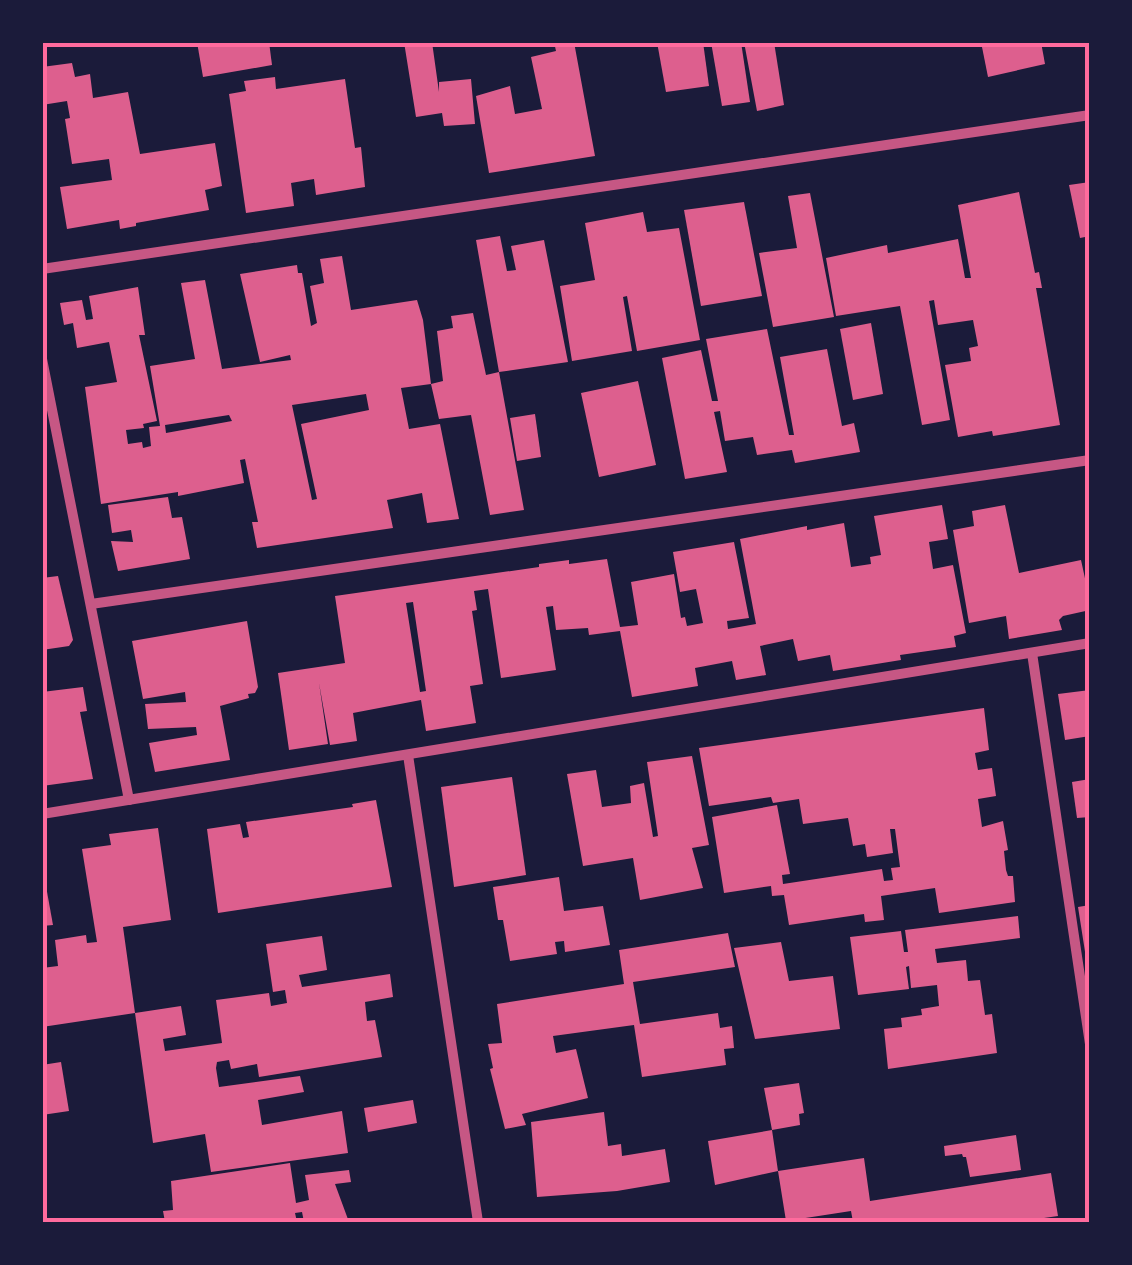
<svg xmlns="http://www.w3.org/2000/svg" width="1132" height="1265" viewBox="0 0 1132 1265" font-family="Quicksand,sans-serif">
<rect width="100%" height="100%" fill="#1b1b3a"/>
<g fill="#dd5f8e" fill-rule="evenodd">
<path d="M197 42H269L272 65 203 77Z"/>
<path d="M404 42H432L439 92V82L471 79 475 124 444 126 442 113 416 117Z"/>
<path d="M554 42H574L595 156 489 173 476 96 510 86 515 114 542 109 531 57 556 51Z"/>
<path d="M657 42H703L709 86 666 92Z"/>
<path d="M711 42H741L750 102 722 106Z"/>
<path d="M744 42H774L784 105 757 111Z"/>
<path d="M981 42H1041L1045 64 988 77Z"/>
<path d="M72 63 75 77 90 74 93 98 128 92 140 154 215 143 222 186 205 190 209 210 136 223V226L120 229 119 220 67 229 60 187 112 180 109 159 72 164 65 119 70 118 67 101 42 105V67Z"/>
<path d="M275 77 276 89 345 79 355 148 361 147 365 187 316 195 314 179 291 183 294 206 246 213 229 94 246 91 244 81Z"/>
<path d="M1090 182V236L1080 238 1069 185Z"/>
<path d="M1019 192 1035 273 1039 272 1042 288H1036L1060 425 993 436 992 431 958 437 945 365 971 361 969 348 978 346 973 320 938 325 934 300 929 301 950 420 922 425 900 306 836 316 826 258 887 245 888 253 958 239 965 278H971L958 205Z"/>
<path d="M810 193 834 317 773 327 759 253 797 248 788 196Z"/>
<path d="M744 202 762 296 701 306 684 210Z"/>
<path d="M643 212 647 232 679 228 700 340 637 351 627 296 623 297 632 351 572 361 560 286 595 280 585 223Z"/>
<path d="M500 236 507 271 516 270 511 246 544 240 568 362 499 372 524 510 490 515 471 415 439 419 431 384 401 388 409 429 440 424 459 519 427 523 422 493 387 500 393 528 257 548 252 522H258L245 459 240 460 244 483 178 496V492L101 504 85 387 117 382 109 342 77 348 73 323 64 325 60 303 82 300 86 320 93 319 89 296 138 287 145 335H139L157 421 143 424 144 428 126 430 128 444 142 442 143 448 151 446 149 427 160 426 150 366 195 359 181 283 205 280 222 369 291 360 290 355 260 362 240 274 297 265 298 273H302L311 326 317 323 310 286 324 283 320 259 342 256 351 310 417 300 423 320 431 384 443 381 437 331 453 328 451 316 473 313 486 375 499 372 476 240ZM366 394 369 410 301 424 317 499 312 500 292 405ZM229 415 232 421 166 433 165 425Z"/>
<path d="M871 323 883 394 853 400 840 329Z"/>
<path d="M767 329 789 435H794L780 357 827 349 842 426 854 423 860 452 795 463 792 450 757 455 753 437 725 441 720 411 714 412 727 472 685 479 662 358 701 350 712 401H718L706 339Z"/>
<path d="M638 381 656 465 599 477 581 393Z"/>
<path d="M535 414 541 457 517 461 510 418Z"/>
<path d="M168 497 172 518 182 517 190 559 118 571 111 541 133 542 131 530 112 533 108 505Z"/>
<path d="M942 505 948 539 929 542 933 569 953 565 966 633 954 636 956 647 900 655 901 660 833 671 830 655 798 661 793 639 760 646 766 675 736 680 732 661 695 668 698 686 632 697 620 631 589 635 588 628 556 630 553 606 546 607 556 670 501 678 488 589 474 591 477 610 472 611 483 684 470 686 476 723 426 731 421 700 353 713 357 741 330 745 319 683 328 744 289 750 278 673 345 663 335 596 539 567V564L569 560V564L607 559 620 627 638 625 631 582 674 574 681 618 685 617 687 626 703 623 696 589 680 592 673 552 734 542 749 618 727 621 728 629 756 624 740 539 807 526V530L844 523 851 567 871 564 870 557 881 555 874 516ZM413 602 426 691 420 692 406 603Z"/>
<path d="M1005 505 1019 573 1081 560 1086 583 1090 584V610L1063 616 1059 620 1062 630 1009 639 1006 616 969 623 953 530 974 526 972 511Z"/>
<path d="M58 576 73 640 69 646 42 650V578Z"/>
<path d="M247 621 258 687 255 693 248 694 249 698 220 706 230 760 155 772 149 743 197 735 196 727 148 729 145 704 186 702 185 692 143 699 132 641Z"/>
<path d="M83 687 87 711 80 712 93 779 42 786V692Z"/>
<path d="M1090 690V736L1065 740 1058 694Z"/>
<path d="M984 708 989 750 975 753 978 770 992 768 996 796 978 799 982 827 1003 821 1008 850 1004 851 1006 870 1008 876H1013L1015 902 939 913 935 888 881 896 884 920 865 922 864 914 789 925 784 895 772 896 771 886 724 893 712 817 777 805 790 874 782 875 783 884 882 869 884 881 893 880 891 868 900 867 895 829H890L893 853 867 857 865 844 853 846 848 818 803 824 799 799 773 803 771 797 709 806 699 748Z"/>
<path d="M692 756 709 845 692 848 703 888 640 900 633 858 583 866 567 774 596 770 602 807 631 803 630 786 644 783 653 837 658 836 647 762Z"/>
<path d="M512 777 526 875 454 887 441 787Z"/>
<path d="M1090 779V817L1077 818 1072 782Z"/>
<path d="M376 800 392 887 218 913 207 829 240 824 243 838 249 837 246 822 353 807 352 804Z"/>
<path d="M158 828 171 920 123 927 135 1013 42 1027V968L58 966 55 940 86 935 87 943 97 942 82 849 111 845 109 834Z"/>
<path d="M42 864 53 925 42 926Z"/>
<path d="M559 877 564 911 603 906 610 945 565 952 564 941 555 942 557 954 510 961 503 920H498L493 887Z"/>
<path d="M1090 905V958H1086L1078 907Z"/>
<path d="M1018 916 1020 938 935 949 937 963 966 960 968 981 980 980 985 1015 992 1014 997 1053 888 1069 884 1029 902 1027 901 1018 922 1015 921 1009 939 1006 937 985 911 988 909 966 906 967 909 989 858 995 850 937 901 931 904 952H908L905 930Z"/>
<path d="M728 933 735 967 633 982 640 1024 718 1013 720 1028 732 1026 734 1048 724 1049 726 1065 642 1077 634 1025 553 1036 556 1053 576 1049 588 1098 522 1114 526 1125 505 1129 490 1069 493 1068 488 1044 502 1043 497 1004 624 984 619 950Z"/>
<path d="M322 936 327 970 299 975 302 987 390 974 393 997 365 1002 367 1021 375 1020 382 1057 259 1077 257 1064 231 1069 229 1060 217 1062 216 1068 219 1087 300 1076 304 1092 258 1100 262 1125 342 1111 348 1153 211 1172 205 1134 153 1143 135 1013 181 1006 186 1035 163 1039 165 1051 222 1043 216 1000 269 993 271 1006 287 1003 285 990 273 992 266 944Z"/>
<path d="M781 942 789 981 833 976 840 1029 755 1039 734 948Z"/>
<path d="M61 1062 69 1111 42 1115V1065Z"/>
<path d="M799 1083 804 1113 799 1114 800 1125 772 1130 778 1171 715 1185 708 1141 772 1130 764 1088Z"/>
<path d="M413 1100 417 1123 368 1132 364 1108Z"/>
<path d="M604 1112 608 1146 621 1144 622 1156 665 1149 670 1182 617 1191 537 1197 531 1122Z"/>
<path d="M1016 1135 1021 1170 970 1177 966 1157H963L962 1154 945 1156 944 1146Z"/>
<path d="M864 1158 870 1201 1051 1173 1058 1216 1016 1222V1218L984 1222H853L851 1211 786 1221 778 1171Z"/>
<path d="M290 1163 296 1203 309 1200 305 1175 349 1170 351 1182 335 1184 349 1222H304L302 1212 295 1213 297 1222H165L163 1211 173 1210 171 1181Z"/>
</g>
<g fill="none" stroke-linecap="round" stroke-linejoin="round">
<g stroke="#c65784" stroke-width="10">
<path d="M42 269 1090 115"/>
<path d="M42 359 129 800"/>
<path d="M91 604 1090 460"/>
<path d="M1032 653 1090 1044"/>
<path d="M408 755 478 1222"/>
<path d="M42 814 1090 643"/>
</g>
</g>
<rect width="1132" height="1265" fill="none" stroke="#1b1b3a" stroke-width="90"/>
<rect x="45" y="45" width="1042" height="1175" fill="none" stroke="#ff6b9d" stroke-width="4"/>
</svg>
